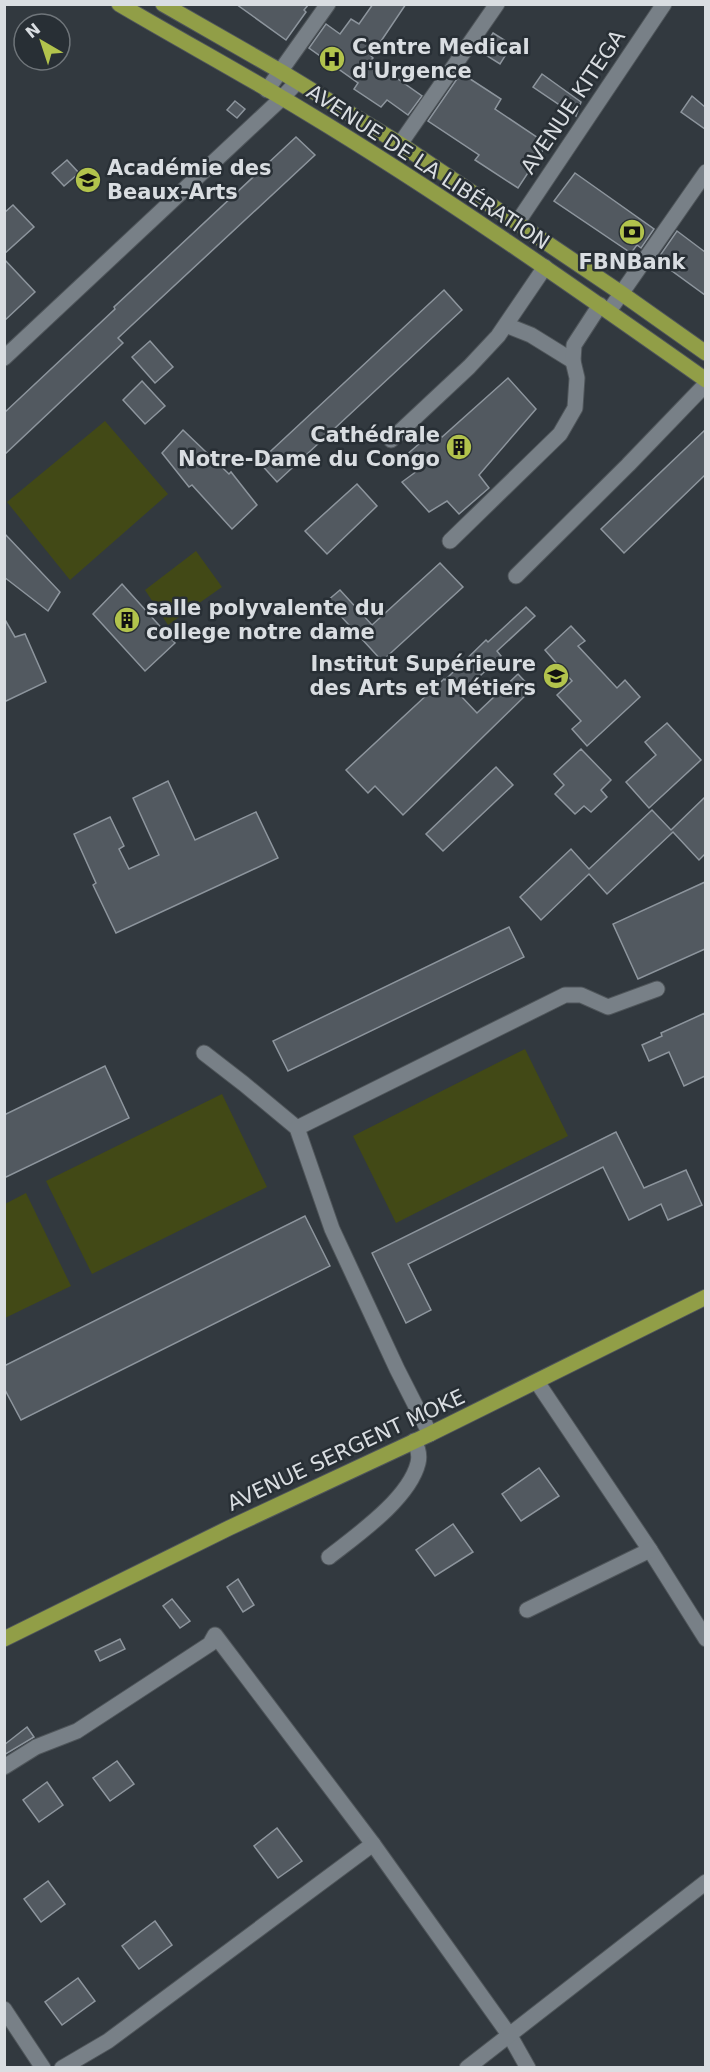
<svg xmlns="http://www.w3.org/2000/svg" width="710" height="2072" viewBox="0 0 710 2072" font-family="'DejaVu Sans',sans-serif">
<rect width="100%" height="100%" fill="#32393f"/>
<g fill="#424916">
<path d="M105 421 168 494 70 580 7 502Z"/>
<path d="M196 551 222 587 168 625 145 590Z"/>
<path d="M525 1049 568 1136 396 1223 353 1136Z"/>
<path d="M222 1094 267 1187 92 1274 46 1181Z"/>
<path d="M26 1193 71 1286 5 1318V1204Z"/>
</g>
<g fill="#525960" stroke="#8d959d" stroke-width="1.5">
<path d="M236 4H309L304 10 306 12 286 40Z"/>
<path d="M373 4H406L371 56 373 58 371 60 422 96 408 115 387 100 381 107 354 89 358 83 309 48 326 24 340 34 351 19 359 24Z"/>
<path d="M493 33 512 45 500 64 481 52Z"/>
<path d="M461 73 501 99 495 109 547 144 518 188 475 160 479 155 428 121Z"/>
<path d="M542 74 581 102 576 116 533 87Z"/>
<path d="M692 96 705 107V129L681 112Z"/>
<path d="M235 101 245 109 237 118 227 110Z"/>
<path d="M296 137 315 155 118 338 123 343 4 455V413L115 309 114 307Z"/>
<path d="M67 160 79 173 64 186 52 173Z"/>
<path d="M575 173 654 229 641 248 637 245 631 253 554 201Z"/>
<path d="M13 205 34 227 4 254V213Z"/>
<path d="M677 231 705 252V295L657 260Z"/>
<path d="M4 259 35 292 4 321Z"/>
<path d="M444 290 462 310 277 482 259 462Z"/>
<path d="M150 341 173 367 155 383 132 357Z"/>
<path d="M508 378 536 409 479 475 489 488 459 514 447 501 429 512 402 482 417 471 404 457 434 431 442 437Z"/>
<path d="M142 381 165 406 145 424 123 400Z"/>
<path d="M183 430 229 474 231 472 257 505 232 529 192 485 189 487 162 453Z"/>
<path d="M705 430V475L624 553 601 529Z"/>
<path d="M357 484 377 506 327 554 305 531Z"/>
<path d="M4 533 60 592 48 611 4 577Z"/>
<path d="M440 563 463 587 382 661 327 601 340 590 372 625Z"/>
<path d="M122 584 175 643 145 671 93 614Z"/>
<path d="M526 607 535 616 497 651 501 656 460 695 477 713 518 674 532 689 403 815 375 786 368 793 346 770 444 679 445 680 486 640 488 642Z"/>
<path d="M4 618 15 637 25 634 46 682 4 702Z"/>
<path d="M571 626 585 641 578 646 617 688 625 680 640 697 587 746 572 729 581 721 557 695 572 681 545 650Z"/>
<path d="M667 723 701 760 649 808 626 782 656 755 645 742Z"/>
<path d="M581 749 611 780 601 790 607 797 591 812 584 806 575 814 555 794 564 785 554 774Z"/>
<path d="M496 767 513 785 443 851 426 834Z"/>
<path d="M168 781 195 840 256 812 278 858 116 933 93 885 96 883 74 834 110 817 124 846 119 849 129 869 159 855 133 798Z"/>
<path d="M705 797V854L699 860 673 832 607 894 589 874 541 920 520 897 571 849 589 869 652 810 671 830Z"/>
<path d="M705 882V949L638 979 613 924Z"/>
<path d="M509 927 524 957 288 1071 273 1041Z"/>
<path d="M705 1013V1076L684 1086 669 1052 649 1061 642 1045 662 1036 661 1033Z"/>
<path d="M105 1066 129 1118 4 1178V1115Z"/>
<path d="M616 1132 644 1188 686 1170 702 1205 668 1220 661 1204 629 1220 603 1167 408 1264 431 1310 406 1323 372 1253Z"/>
<path d="M305 1216 330 1266 21 1420 4 1388V1366Z"/>
<path d="M539 1468 559 1496 521 1521 502 1494Z"/>
<path d="M453 1524 473 1552 435 1576 416 1550Z"/>
<path d="M238 1579 254 1605 243 1612 227 1587Z"/>
<path d="M172 1599 190 1621 180 1628 163 1606Z"/>
<path d="M120 1639 125 1649 100 1661 95 1651Z"/>
<path d="M27 1727 34 1737 4 1755V1745Z"/>
<path d="M117 1761 134 1784 110 1801 93 1778Z"/>
<path d="M47 1782 63 1805 39 1822 23 1800Z"/>
<path d="M277 1828 302 1861 278 1878 254 1846Z"/>
<path d="M48 1881 65 1904 41 1922 24 1899Z"/>
<path d="M155 1921 172 1945 139 1969 122 1946Z"/>
<path d="M78 1978 95 2001 62 2025 45 2002Z"/>
</g>
<g fill="none" stroke-linecap="round" stroke-linejoin="round">
<g stroke="#4f555a" stroke-width="17">
<g id="minor">
<path d="M267 90 328 4"/>
<path d="M400 144 497 4"/>
<path d="M517 223 664 4"/>
<path d="M609 311 706 172"/>
<path d="M506 325 531 335 573 361"/>
<path d="M4 358 282 98 297 82"/>
<path d="M391 440 469 367 498 336 545 267"/>
<path d="M450 541 560 434 575 408 577 378 573 361 574 345 600 305"/>
<path d="M516 576 628 465 706 384"/>
<path d="M204 1053 244 1084 297 1128 332 1229 397 1369 430 1434"/>
<path d="M297 1128 565 995H581L608 1007 657 989"/>
<path d="M537 1382 650 1550 706 1639"/>
<path d="M329 1557C357 1535 409 1499 418 1463 420 1455 418 1448 414 1441"/>
<path d="M527 1610 650 1550"/>
<path d="M4 1767 36 1747 77 1731 210 1644 215 1635 373 1844 510 2036 528 2068"/>
<path d="M4 2009 43 2068"/>
<path d="M62 2068 108 2041 373 1844"/>
<path d="M467 2068 706 1882"/>
</g>
</g>
<g stroke="#4f555a" stroke-width="17">
<g id="major">
<path d="M119 4C180 40 243 74 304 111 442 194 574 287 706 380"/>
<path d="M163 4 280 71 400 144 621 293 706 353"/>
<path d="M4 1639 229 1528 430 1434 706 1297"/>
</g>
</g>
<use href="#minor" stroke="#788087" stroke-width="15"/>
<use href="#major" stroke="#919e47" stroke-width="15"/>
</g>
<defs>
<g id="hospital-disc" transform="scale(1.35)"><circle r="9.5" fill="#b2c34c" stroke="#282f35"/><path d="M-5-5h3v3.5h4V-5h3V5h-3V1.5h-4V5h-3Z" fill="#111"/></g>
<g id="university-disc" transform="scale(1.35)"><circle r="9.5" fill="#b2c34c" stroke="#282f35"/><path d="M0-5L7-2L0 1L-7-2ZM-4 1L0 2.5L4 1V4Q0 6-4 4Z" fill="#111"/></g>
<g id="bank-disc" transform="scale(1.35)"><circle r="9.5" fill="#b2c34c" stroke="#282f35"/><path d="M-6-4H6V4H-6ZM0-2.3a2.3 2.3 0 1 0 0 4.6a2.3 2.3 0 1 0 0-4.6Z" fill="#111"/></g>
<g id="building-disc" transform="scale(1.35)"><circle r="9.5" fill="#b2c34c" stroke="#282f35"/><path d="M-4-6H4V6H1V3H-1V6H-4ZM-2.5-4.3h1.7v1.8h-1.7ZM.8-4.3h1.7v1.8H.8ZM-2.5-1h1.7V.8h-1.7ZM.8-1h1.7V.8H.8Z" fill="#111"/></g>
</defs>
<g fill-rule="evenodd">
<use href="#hospital-disc" x="332" y="59"/>
<use href="#university-disc" x="88" y="180"/>
<use href="#bank-disc" x="632" y="232"/>
<use href="#building-disc" x="459" y="447"/>
<use href="#building-disc" x="127" y="620"/>
<use href="#university-disc" x="556" y="676"/>
</g>
<g text-anchor="middle" dominant-baseline="central" stroke-width="5" stroke-linejoin="round" paint-order="stroke">
<g font-size="21" font-weight="bold" fill="#d9dde1" stroke="#282f35" text-anchor="start">
<text x="352" y="47">Centre Medical<tspan x="352" dy="24">d'Urgence</tspan></text>
<text x="107" y="168">Académie des<tspan x="107" dy="24">Beaux-Arts</tspan></text>
<text x="632" y="262" text-anchor="middle">FBNBank</text>
<text x="440" y="435" text-anchor="end">Cathédrale<tspan x="440" dy="24">Notre-Dame du Congo</tspan></text>
<text x="146" y="608">salle polyvalente du<tspan x="146" dy="24">college notre dame</tspan></text>
<text x="536" y="664" text-anchor="end">Institut Supérieure<tspan x="536" dy="24">des Arts et Métiers</tspan></text>
</g>
<g font-size="21" fill="#d9dde1" stroke="#282f35">
<text transform="translate(573 102) rotate(-56)">AVENUE KITEGA</text>
<text transform="translate(428 167) rotate(33)">AVENUE DE LA LIBÉRATION</text>
<text transform="translate(346 1450) rotate(-25)">AVENUE SERGENT MOKE</text>
</g>
</g>
<rect width="710" height="2072" fill="none" stroke="#d9dde1" stroke-width="12"/>
<g transform="translate(42 42) rotate(321)"><circle r="28" fill="#282f35" stroke="#6f757a" stroke-width="1.5"/>
<path d="M0-4.5L10 22L0 15L-10 22Z" fill="#b2c34c"/>
<text y="-9" font-size="16" font-weight="bold" text-anchor="middle" fill="#d9dde1">N</text>
</g>
</svg>
